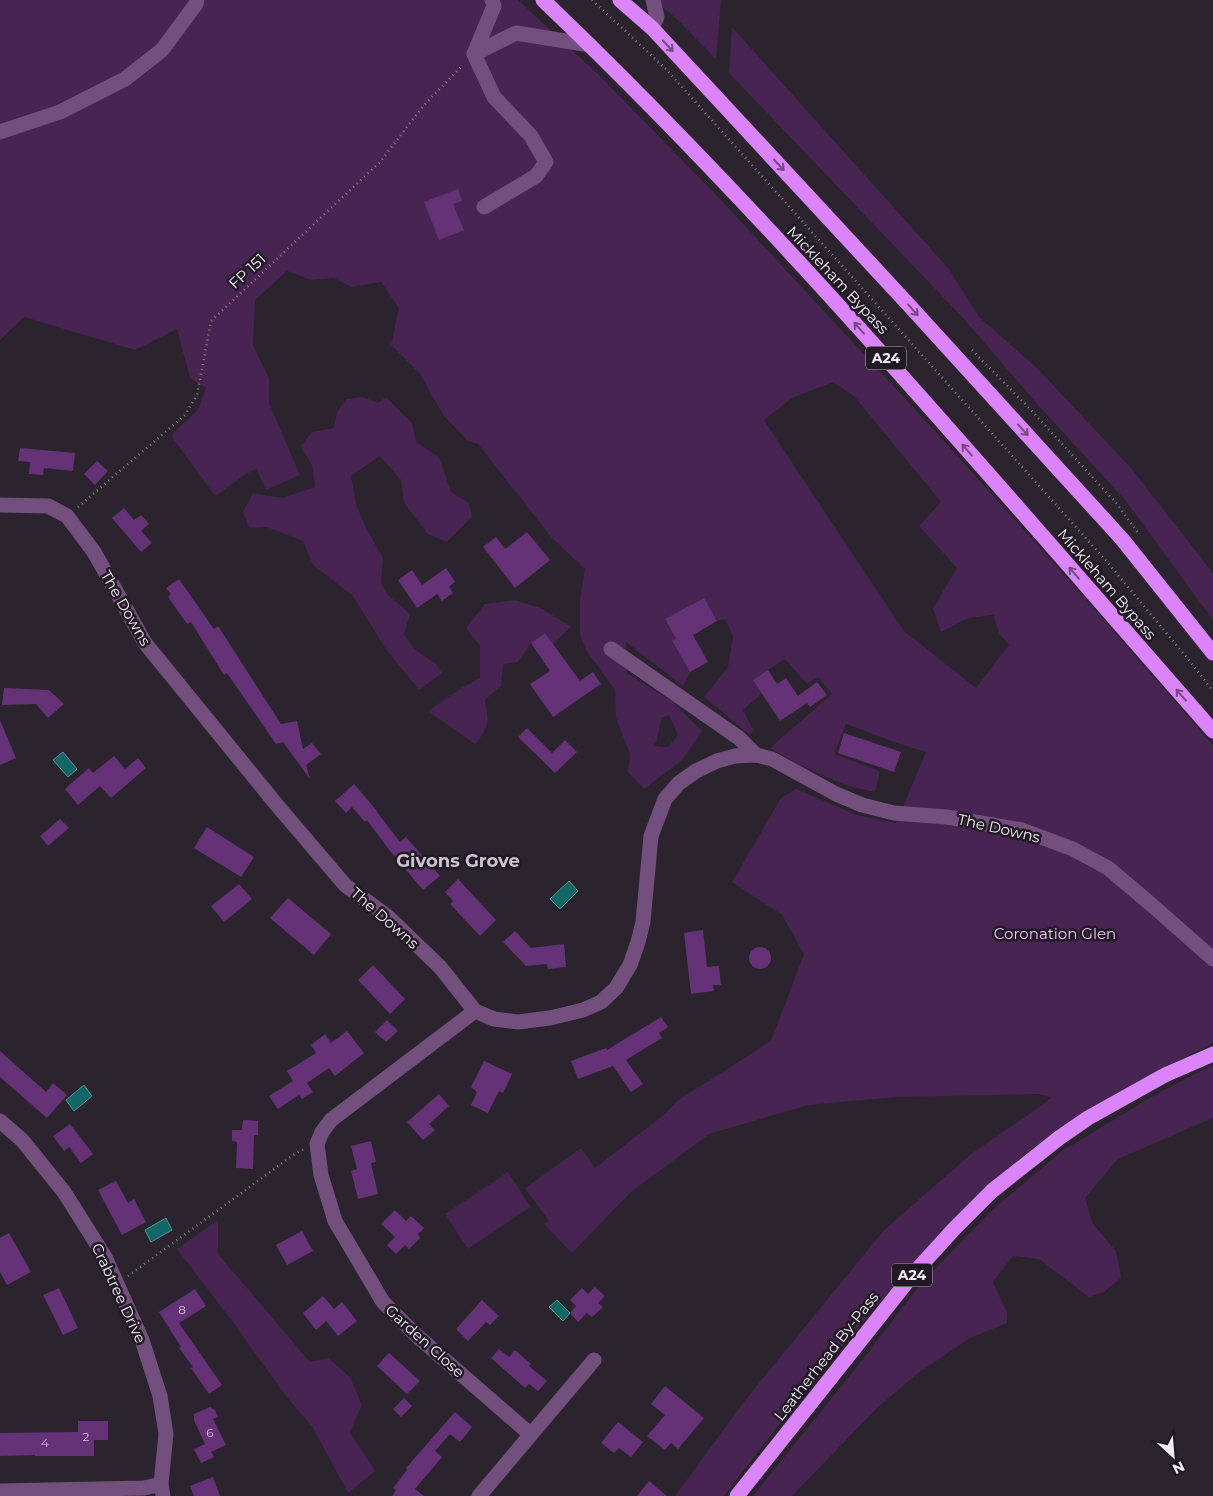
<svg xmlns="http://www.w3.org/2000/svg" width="1213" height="1496" viewBox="0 0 1213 1496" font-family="Montserrat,sans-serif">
<rect width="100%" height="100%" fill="#2b232d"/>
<g fill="#472452" fill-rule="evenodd">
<path d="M0 0H518L598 74 720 199 936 432 1069 580 1213 745V1043C1160 1069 1108 1097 1059 1130 1048 1138 1036 1145 1025 1154 969 1201 920 1255 872 1311 821 1371 772 1433 724 1496H675L746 1399 884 1230 971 1154 1041 1106 1052 1097 1039 1094 897 1097 808 1105 709 1134 631 1192 572 1253 544 1224 549 1221 525 1188 581 1148 595 1168 665 1114 677 1101 771 1041 804 954 782 915 732 882 781 798 796 789 857 815 896 823 926 752 900 744 846 724 834 754 880 771 875 792 845 785 796 763 770 748 832 694 818 677 807 684 785 659 753 680 762 693 743 710 753 730 750 735 704 697 728 667 733 636 725 619 717 621 703 598 665 620 676 639 672 642 690 672 683 686 626 642 627 673 673 702 702 731 682 760 644 789 628 772 630 754 616 718 615 690 586 650 580 634V597L585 569 552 538 478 444 468 441 444 416 420 374 391 345 399 308 381 282 351 287 334 278 311 280 287 271 255 300 253 345 269 378V403L300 475 266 490 256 469 248 473 215 496 172 437 173 433 198 410 206 388 190 378 177 329 135 350 24 317 0 340ZM833 382 854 396 941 502 919 526 957 568 933 608 941 632 968 618 993 615 999 633 1009 645 976 688 904 631 764 420 792 398ZM669 715 678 735 668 747 653 746 657 741 661 718Z"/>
<path d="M653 0H721L716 59 676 18Z"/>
<path d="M732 27 949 269 979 317 1036 367 1131 468 1213 573V620L1126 501 1038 405 963 318 729 73Z"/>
<path d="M363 397 378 403 386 397 412 423 416 442 439 457 451 492 469 503 472 517 447 542 428 534 404 503 401 480 380 456 351 476 356 504 366 528 383 558 381 583 387 594 410 614 404 634 414 649 436 664 442 673 419 690 385 648 353 596 313 565 303 541 267 527 249 528 243 512 253 493 282 498 315 487 312 465 301 446 312 432 334 428 337 412 346 399Z"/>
<path d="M515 600 543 609 571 627 553 644 545 633 531 643 518 662 503 664 501 686 485 700C489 723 490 726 475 744L428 711 463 687 480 678V646L466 628 485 604Z"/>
<path d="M1213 1065V1118L1118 1159 1085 1198 1093 1224 1116 1251 1121 1278 1104 1292 1089 1297 1039 1259 1013 1256 993 1282 1007 1313V1323L970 1338 917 1374 876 1409 792 1496H753L864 1358 920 1285 989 1213 1062 1151 1160 1092Z"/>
<path d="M508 1172 531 1207 468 1249 445 1214Z"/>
<path d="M218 1220V1254L310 1362 328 1358 350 1377 362 1405 350 1432 375 1471 348 1493 313 1428 286 1396 235 1325 177 1249Z"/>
</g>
<g fill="#136766" stroke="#569091">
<path d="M63 752 77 769 68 777 53 760Z"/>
<path d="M569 881 578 891 560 909 550 899Z"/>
<path d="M84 1085 92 1096 74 1111 66 1100Z"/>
<path d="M166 1218 172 1230 151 1242 145 1230Z"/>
<path d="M557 1300 570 1313 563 1321 549 1307Z"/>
</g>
<g fill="#663277">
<path d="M458 189 462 201 453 204 464 230 439 240 424 202Z"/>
<path d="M20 448 75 453 73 471 44 468 43 475 29 474 30 462 18 461Z"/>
<path d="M97 461 108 471 95 485 84 474Z"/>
<path d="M124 508 134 520 141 515 149 524 141 531 152 543 141 552 112 518Z"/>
<path d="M527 532 550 560 515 588 483 547 496 537 505 549Z"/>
<path d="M446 568 455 582 449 587 453 593 442 601 437 594 417 608 398 580 412 570 422 585Z"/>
<path d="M179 579 214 629 218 626 281 724 297 721 303 749 312 743 321 754 306 765 310 779 283 742 276 744 227 673 224 675 191 622 187 624 168 597 171 594 166 588Z"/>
<path d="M704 598 717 621 693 635 708 662 690 672 672 641 676 639 665 619Z"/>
<path d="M545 633 580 681 593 672 601 684 553 717 530 684 550 671 531 643Z"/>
<path d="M768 670 777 684 786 678 798 696 817 682 827 695 810 707 807 703 780 721 753 680Z"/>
<path d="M4 688 49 690 64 704 48 718 36 704 2 705Z"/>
<path d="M0 720 16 758 0 765Z"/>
<path d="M527 728 552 753 565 740 577 752 555 773 518 737Z"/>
<path d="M844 733 901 752 894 772 838 753Z"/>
<path d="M114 756 125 769 138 758 146 768 111 798 100 786 78 805 65 789 89 768 93 773Z"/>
<path d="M354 784 377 811V812L400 842 406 837 440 876 423 890 390 851 367 820 365 822 352 807 346 813 335 801Z"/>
<path d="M60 819 69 828 48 846 40 836Z"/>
<path d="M207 827 254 857 241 877 194 848Z"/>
<path d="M458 879 496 920 480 936 450 904 453 901 445 892Z"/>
<path d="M239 884 252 899 224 922 211 906Z"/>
<path d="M288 898 331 934 314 955 270 918Z"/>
<path d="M703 930 707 967 719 966 721 985H713L714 991 691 994 684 933Z"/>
<path d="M515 931 531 948 564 944 566 967 548 969 547 964 526 966 503 942Z"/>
<circle cx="760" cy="958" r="11"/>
<path d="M373 965 405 999 390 1014 358 980Z"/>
<path d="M661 1017 668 1027 659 1033 662 1038 626 1060 643 1084 631 1092 613 1066 578 1079 571 1061 606 1048 607 1050Z"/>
<path d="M387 1020 398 1031 386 1042 375 1032Z"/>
<path d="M347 1031 364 1053 335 1076 329 1068 307 1083 313 1092 302 1099 299 1095 278 1109 269 1096 293 1081 287 1071 316 1053 311 1045 325 1034 331 1043Z"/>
<path d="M0 1051 46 1092 53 1083 67 1095 47 1118 0 1077Z"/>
<path d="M484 1061 512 1074 503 1093 499 1091 488 1113 471 1105 477 1092 471 1087Z"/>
<path d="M439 1094 449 1106 429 1124 435 1130 423 1140 407 1122Z"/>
<path d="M243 1120 258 1121V1135H254L253 1169 236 1168 237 1142 232 1141V1130H242Z"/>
<path d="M70 1124 93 1154 81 1163 69 1147 64 1151 53 1136Z"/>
<path d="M371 1141 376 1162 371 1163 378 1194 358 1199 351 1171 357 1169 351 1146Z"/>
<path d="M116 1181 128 1203 134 1199 146 1222 122 1235 98 1190Z"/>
<path d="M395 1210 406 1221 411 1216 424 1228 418 1234 420 1238 409 1249 405 1245 396 1254 387 1245 395 1237 381 1224Z"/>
<path d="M302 1231 313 1251 287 1265 276 1245Z"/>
<path d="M9 1233 31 1272 7 1285 0 1272V1238Z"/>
<path d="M595 1287 605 1296 598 1303 603 1307 592 1317 587 1313 578 1322 570 1313 576 1306 570 1300 582 1288 588 1294Z"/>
<path d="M59 1288 78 1328 63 1335 43 1295Z"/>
<path d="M195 1289 206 1306 179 1323 222 1385 209 1394 191 1368 193 1367 179 1348 181 1347 159 1312Z"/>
<path d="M323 1296 334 1309 342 1302 357 1321 338 1336 326 1321 316 1330 303 1313Z"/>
<path d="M482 1300 499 1316 490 1325 486 1322 468 1341 456 1329Z"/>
<path d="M499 1349 509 1357 515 1350 531 1364 529 1366 547 1381 538 1391 529 1384 525 1388 491 1358Z"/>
<path d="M389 1353 420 1381 407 1394 377 1366Z"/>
<path d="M665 1386 704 1418 678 1449 671 1443 665 1450 647 1436 665 1415 651 1404Z"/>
<path d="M404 1398 412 1406 401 1417 393 1409Z"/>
<path d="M210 1407 215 1410 218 1417 213 1419 226 1445 211 1452 214 1457 201 1463 194 1449 205 1444 194 1420V1414Z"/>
<path d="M455 1412 472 1427 460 1442 450 1434 435 1451 442 1457 415 1489 424 1496H392L396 1490 393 1488 407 1470 406 1468Z"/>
<path d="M78 1421H108V1440H94V1456H35V1455L0 1456V1433L78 1432Z"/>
<path d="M618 1422 643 1442 631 1457 619 1448 614 1453 601 1443Z"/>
<path d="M213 1477 220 1496H194L190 1486Z"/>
<path d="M649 1481 667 1496H637Z"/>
</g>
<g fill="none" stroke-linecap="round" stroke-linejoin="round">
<g stroke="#878189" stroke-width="2.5" stroke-dasharray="1 4" stroke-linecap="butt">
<path d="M592 0 666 69 1108 563 1188 659 1213 691"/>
<path d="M972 350 1031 410 1117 504 1138 533"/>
<path d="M78 507 185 415 197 395 211 321 380 162 424 105 463 65"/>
<path d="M128 1276 296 1153 304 1149"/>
</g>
<g stroke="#724f7d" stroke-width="15">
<path d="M652 28 657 17 653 0"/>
<path d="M474 54 494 6 492 0"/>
<path d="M0 132 60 112 125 79 162 50 196 4 197 0"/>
<path d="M484 207 536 176 546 162 531 136 494 97 474 54 516 33 590 45"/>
<path d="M0 505 48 506 67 516 94 552 145 643 276 804 345 885 387 916 440 967 475 1011 494 1019 518 1022 550 1018 583 1010 601 1002 616 988 630 965 638 942 643 922 651 836 665 799 679 783 696 771 717 761 735 756 756 755 772 759 836 794 862 805 894 813 947 817 1022 830 1073 849 1108 868 1153 906 1213 959"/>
<path d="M611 649 739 738 756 755"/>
<path d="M475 1011 331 1120 322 1132 317 1144 321 1175 335 1221 383 1302 416 1335 530 1434"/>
<path d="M0 1121 22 1140 64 1192 105 1257 142 1340 160 1396 166 1434 161 1484 163 1496"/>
<path d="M0 1491 144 1488 161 1484"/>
<path d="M479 1496 594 1360"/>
</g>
<g stroke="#db83f8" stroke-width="15">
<path d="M543 0C782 228 995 483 1213 731"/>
<path d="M620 0 652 28 907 303 1122 539 1213 653"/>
<path d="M737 1496 914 1273 954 1229 992 1191 1059 1138 1088 1118 1165 1075 1213 1054"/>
</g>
</g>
<defs><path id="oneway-shaft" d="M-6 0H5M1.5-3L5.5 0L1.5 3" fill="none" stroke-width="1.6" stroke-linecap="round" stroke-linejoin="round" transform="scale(1.25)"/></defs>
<g stroke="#754983">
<use href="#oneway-shaft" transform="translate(668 46) rotate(47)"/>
<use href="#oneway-shaft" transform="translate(779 165) rotate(47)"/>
<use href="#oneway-shaft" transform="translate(913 310) rotate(48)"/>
<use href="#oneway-shaft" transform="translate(859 328) rotate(-131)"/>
<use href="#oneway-shaft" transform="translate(1023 430) rotate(48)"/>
<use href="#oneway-shaft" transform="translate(967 450) rotate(-131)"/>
<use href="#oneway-shaft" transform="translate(1074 573) rotate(-131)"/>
<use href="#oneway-shaft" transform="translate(1181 695) rotate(-131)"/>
</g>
<g text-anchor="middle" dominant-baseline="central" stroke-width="5" stroke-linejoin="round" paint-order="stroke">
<g font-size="12" fill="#d0c0d6">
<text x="182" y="1309">8</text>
<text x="210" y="1432">6</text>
<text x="86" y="1436">2</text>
<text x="45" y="1442">4</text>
</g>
<g fill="#211a24" stroke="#b5afb7" stroke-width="1">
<rect x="866" y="346.5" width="40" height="23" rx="4"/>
<rect x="892" y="1263.5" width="40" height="23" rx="4"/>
</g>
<g font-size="14" font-weight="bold" fill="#f4eff6">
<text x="886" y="358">A24</text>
<text x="912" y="1275">A24</text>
</g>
<g font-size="15" fill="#f4eff6" stroke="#211a24">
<text transform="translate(247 271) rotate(-43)">FP 151</text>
<text transform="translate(838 280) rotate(47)">Mickleham Bypass</text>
<text transform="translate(1107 584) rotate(49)">Mickleham Bypass</text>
<text transform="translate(126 608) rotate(60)">The Downs</text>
<text transform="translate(999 828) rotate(13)">The Downs</text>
<text transform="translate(385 918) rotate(41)">The Downs</text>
<text transform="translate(119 1293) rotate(65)">Crabtree Drive</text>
<text transform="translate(425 1341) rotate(42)">Garden Close</text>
<text transform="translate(826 1356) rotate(-52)">Leatherhead By-Pass</text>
</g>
<g font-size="15" fill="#efc3fe" stroke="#211a24">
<text x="1055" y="933">Coronation Glen</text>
</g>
<g font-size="18" font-weight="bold" fill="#ccc2d0" stroke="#211a24">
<text x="458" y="861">Givons Grove</text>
</g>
</g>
<g transform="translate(1173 1456) rotate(154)" stroke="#211a24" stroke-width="4" paint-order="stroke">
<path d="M0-4L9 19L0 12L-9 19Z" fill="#f4eff6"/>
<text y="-8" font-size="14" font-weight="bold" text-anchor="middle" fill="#f4eff6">N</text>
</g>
</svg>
